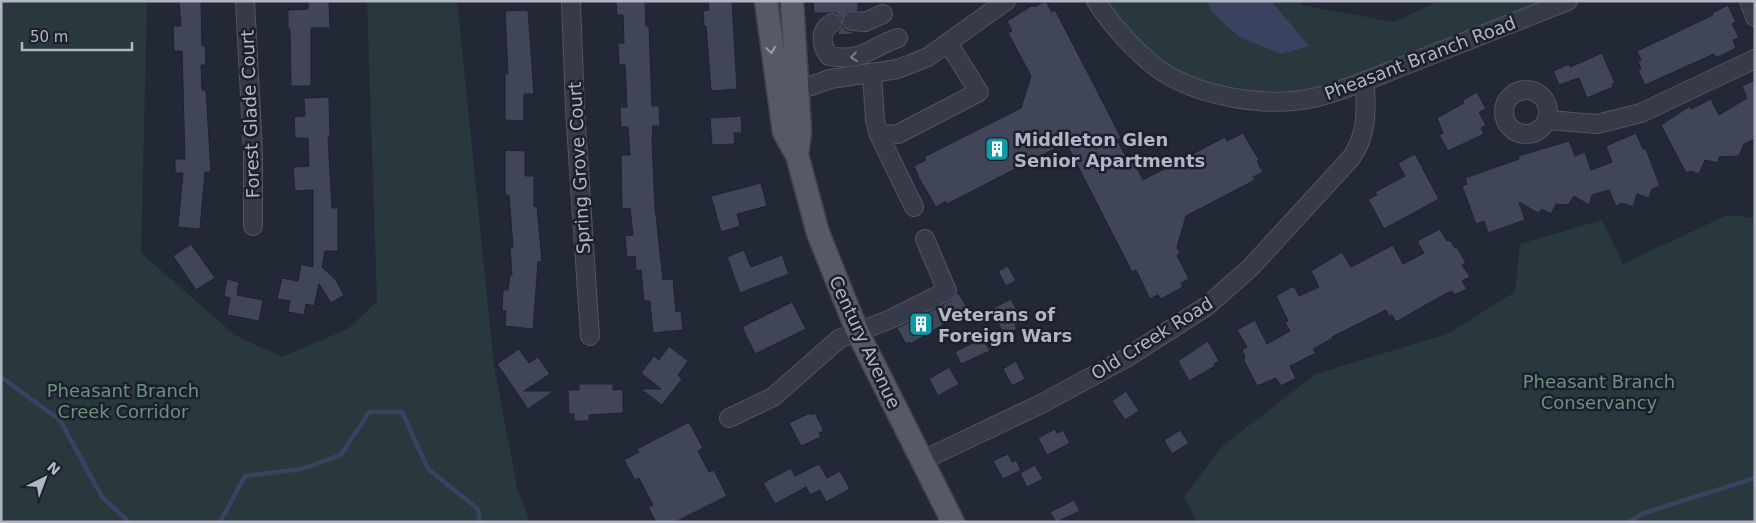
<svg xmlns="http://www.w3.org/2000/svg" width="1756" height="523" viewBox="0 0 1756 523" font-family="'DejaVu Sans',sans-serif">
<rect width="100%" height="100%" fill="#232837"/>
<g fill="#29383c">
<path d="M1 1H144L147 4 141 253 235 335 282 357 348 329 377 301 367 1H457L494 365 517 488 530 522H1Z"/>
<path d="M1096 1H1300L1302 5 1394 22 1438 1H1568L1365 81 1252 101 1159 69Z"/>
<path d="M1727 215 1755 218V522H1197L1184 497 1222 446 1316 374 1447 334 1515 292 1520 244 1602 220 1623 264Z"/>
</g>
<path fill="#3a425f" d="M1207 1H1271L1309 46 1281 54 1238 36 1213 13Z"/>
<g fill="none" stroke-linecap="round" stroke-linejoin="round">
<g stroke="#3a425f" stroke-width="4.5">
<path d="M1 377 60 420 102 497 129 522"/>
<path d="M220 522 245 476 301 469 341 455 369 412H402L428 469 478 509 480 522"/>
<path d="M1628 522 1644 513 1755 478"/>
</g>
</g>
<g fill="#404557" stroke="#1e222e">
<path d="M179 1H201L202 46H205L206 65H201L202 90H206L211 172H205L200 229 178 227 183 173H175V159H185L182 51H174L173 26H181Z"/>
<path d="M308 1H329L330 28H311V86H291L290 29H288V10L308 9Z"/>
<path d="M616 1H645L646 26H649L652 106H659L660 126H653L652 142 655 206 663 280 673 279 676 312 681 311 683 330 653 333 650 301H644L641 270 636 271 635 256 627 257 625 236 633 235 630 208 622 209 621 155H630L628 127H621L620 107H627L625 65H619L618 43H624L623 15H617Z"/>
<path d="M708 1H732L737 89 711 91 706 26H704L703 11 709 10Z"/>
<path d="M813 1H858V11L847 12 842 19 836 13H814Z"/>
<path d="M1046 1 1052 12 1055 10 1090 77 1121 138 1117 140 1130 164 1134 162 1143 180 1225 137 1227 141 1243 133 1259 160 1257 161 1263 172 1253 177 1255 180 1186 216 1177 247 1180 253 1177 255 1189 279 1181 283 1183 287 1161 299 1158 295 1150 299 1136 270 1132 272 1066 143 947 204 946 201 936 207 919 178 914 166 926 160 924 157 1021 108 1031 76 1008 33 1012 31 1007 21 1033 5 1034 7Z"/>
<path d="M1728 5 1736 22 1732 24 1739 38 1733 40 1736 48 1716 58 1714 54 1645 85 1638 70 1641 69 1638 61 1641 60 1637 51 1713 15 1712 13Z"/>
<path d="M528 10 534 94H524V121L505 120V73L508 74 505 11Z"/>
<path d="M842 25 846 30 857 34 837 35Z"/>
<path d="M1602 53 1615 83 1612 84 1613 87 1587 98 1579 78 1559 85 1553 71 1569 64 1570 67Z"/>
<path d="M1755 80V139L1744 144 1739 156 1719 157 1718 163 1705 160 1699 174 1691 171 1686 173 1661 125 1690 106 1691 109 1711 99 1719 115 1747 98 1742 86Z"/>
<path d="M1477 92 1486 109 1479 112 1486 125 1481 128 1484 134 1448 151 1439 135 1443 133 1437 118 1464 103 1462 101Z"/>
<path d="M329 97 330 137H328L332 208H338V251H325L322 267 336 280 344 295 331 303 319 284 314 306 306 304 304 315 288 312 290 301 277 299 282 278 298 281 301 264 313 267V190L295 191 293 167 309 166 308 138H295L294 117 305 116 304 98Z"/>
<path d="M741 116 742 133H734L735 144 712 145 710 118Z"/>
<path d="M1636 133 1643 149H1646L1660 186 1652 189 1649 198 1637 194 1633 207 1622 203 1616 206 1609 190 1592 195 1589 205 1574 196 1568 205 1556 204 1551 214 1542 209 1538 213 1519 202 1525 220 1488 233 1484 221 1476 224 1462 186 1467 184 1465 178 1519 159 1518 156 1569 141 1575 156 1585 152 1591 170 1612 162 1606 146Z"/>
<path d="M505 150 525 151V176H534V207L537 206 542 261 538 262 533 329 505 326 506 311H502L503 290H508L510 275H512L510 248 513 247 509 195H505Z"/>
<path d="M1415 154 1439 199 1384 229 1368 199 1377 195 1375 192 1405 176 1398 163Z"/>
<path d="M761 183 767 206 737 214 740 226 721 232 711 196Z"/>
<path d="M1440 229 1447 241 1450 240 1455 248 1457 247 1466 263 1462 265 1470 277 1462 281 1467 289 1454 295 1452 291 1443 295 1396 322 1392 315 1389 316 1386 310 1332 337 1333 338 1313 349 1316 353 1290 366 1296 378 1281 386 1276 378 1257 386 1244 361 1245 356 1242 350 1247 347 1237 330 1255 320 1267 344 1290 331 1285 322 1288 321 1276 296 1294 286 1299 296 1319 287 1311 271 1342 252 1351 267 1393 245 1403 264 1424 253 1417 241Z"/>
<path d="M191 244 215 278 196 290 173 256Z"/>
<path d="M744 250 751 267 782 255 789 274 740 293 727 257Z"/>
<path d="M1008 266 1016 281 1006 286 998 271Z"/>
<path d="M227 279 239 282 237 295 263 300 259 321 227 315 230 298 224 296Z"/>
<path d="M957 294H959L971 314 957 322 955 318 910 344 909 342 906 344 897 328 952 300Z"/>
<path d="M1011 299 1023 321 1015 325 1017 329 1004 335 991 309Z"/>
<path d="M792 302 806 329 755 354 742 327Z"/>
<path d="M983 338 990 351 961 364 955 352Z"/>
<path d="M1208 341 1219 361 1214 364 1215 366 1189 381 1178 361Z"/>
<path d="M669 346 688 361 678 375 682 379 662 405 641 389H661L641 373 654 356 659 360Z"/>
<path d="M519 349 529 363 538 357 550 374 524 391H554L528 409 497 364Z"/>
<path d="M1016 361 1025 379 1012 386 1003 369Z"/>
<path d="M949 367 959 384 938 396 929 379Z"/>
<path d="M579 384H613V390L623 389V413L589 415V421H574V414H569L568 390H579Z"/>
<path d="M1126 391 1139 411 1125 420 1112 401Z"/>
<path d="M810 413 811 415 815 413 824 431 819 433 821 437 801 446 789 423Z"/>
<path d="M689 422 703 448 698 451 709 472 714 470 727 496 675 522H656L648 507 653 505 639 478 635 480 624 460 639 452 637 449Z"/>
<path d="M1055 429 1057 433 1063 430 1070 443 1047 455 1038 438Z"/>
<path d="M1180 430 1189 443 1172 454 1164 440Z"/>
<path d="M1008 454 1012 462 1016 460 1021 470 1003 479 993 461Z"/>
<path d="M819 464 827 478 840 471 850 489 826 502 820 490 810 495 806 487 775 504 763 483 791 468 795 476Z"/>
<path d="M1035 465 1043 479 1027 487 1020 473Z"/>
<path d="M1074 500 1080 511 1056 522 1050 512Z"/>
</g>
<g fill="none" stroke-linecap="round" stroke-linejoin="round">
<g stroke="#515562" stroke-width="20">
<g id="minor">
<path d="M245 1 253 152V226"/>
<path d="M571 1 575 110 590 336"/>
<path d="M1096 1C1113 27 1133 49 1157 68 1197 97 1269 109 1317 97 1351 89 1384 73 1416 61 1467 41 1518 21 1568 1"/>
<path d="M1749 1 1755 17"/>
<path d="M852 21 865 22 883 14"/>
<path d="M832 23C819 30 821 46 829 56 865 62 868 48 898 38"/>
<path d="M872 74 875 120 879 135 914 207"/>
<path d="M796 88 808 87 830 79 898 69 928 57 1006 1"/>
<circle cx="1526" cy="112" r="22"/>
<path d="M1548 120 1597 124 1641 113 1755 59"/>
<path d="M879 135 898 134 979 92 948 43"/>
<path d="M729 418 773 397 839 339 891 319 947 291 925 239"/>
<path d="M921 461 1041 404 1126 358 1207 306 1251 267 1351 158C1368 134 1366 110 1365 81"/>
</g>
</g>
<g stroke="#404351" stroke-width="25">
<g id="major">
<path d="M766 1 784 132 797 155 818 233 858 333 953 522"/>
<path d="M792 1 800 132 797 155"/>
</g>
</g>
<use href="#minor" stroke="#373a48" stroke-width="18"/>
<use href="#major" stroke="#555968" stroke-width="22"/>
</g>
<defs><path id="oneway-chevron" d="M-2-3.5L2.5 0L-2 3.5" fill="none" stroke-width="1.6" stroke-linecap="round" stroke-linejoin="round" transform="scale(1.25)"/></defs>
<use stroke="#9a9ead" href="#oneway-chevron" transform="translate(771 50) rotate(82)"/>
<use stroke="#7a7e8c" href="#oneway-chevron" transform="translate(854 57) rotate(173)"/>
<defs>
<g id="building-square" transform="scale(1.25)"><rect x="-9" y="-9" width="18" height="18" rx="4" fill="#0f9aa8" stroke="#1c202c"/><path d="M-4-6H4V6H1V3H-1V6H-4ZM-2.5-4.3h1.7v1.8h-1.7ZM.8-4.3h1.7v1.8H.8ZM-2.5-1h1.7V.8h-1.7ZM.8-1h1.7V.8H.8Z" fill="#fff"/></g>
</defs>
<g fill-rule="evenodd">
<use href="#building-square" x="997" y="149"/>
<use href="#building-square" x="921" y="324"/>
</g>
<g text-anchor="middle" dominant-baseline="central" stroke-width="5" stroke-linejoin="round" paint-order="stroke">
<g font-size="18" fill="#b1b5c4" stroke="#1c202c">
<text transform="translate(1420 58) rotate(-21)">Pheasant Branch Road</text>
<text transform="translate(250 114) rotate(-92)">Forest Glade Court</text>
<text transform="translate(579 168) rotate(-93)">Spring Grove Court</text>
<text transform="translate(1152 338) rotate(-32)">Old Creek Road</text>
<text transform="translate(865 342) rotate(65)">Century Avenue</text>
</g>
<g font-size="18" font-weight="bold" fill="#b1b5c4" stroke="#1c202c" text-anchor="start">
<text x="1014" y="139">Middleton Glen<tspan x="1014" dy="21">Senior Apartments</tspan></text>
<text x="938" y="314">Veterans of<tspan x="938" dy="21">Foreign Wars</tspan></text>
</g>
<g font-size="18" fill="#6b927c" stroke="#1c202c">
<text x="1599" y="381">Pheasant Branch<tspan x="1599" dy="21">Conservancy</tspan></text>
<text x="123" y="390">Pheasant Branch<tspan x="123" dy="21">Creek Corridor</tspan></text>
</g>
</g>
<rect width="1756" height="523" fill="none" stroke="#b1b5c4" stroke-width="5"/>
<g transform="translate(45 478) rotate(42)" stroke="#1c202c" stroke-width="4" paint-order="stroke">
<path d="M0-4L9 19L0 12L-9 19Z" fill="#b1b5c4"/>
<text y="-8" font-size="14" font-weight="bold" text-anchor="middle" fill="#b1b5c4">N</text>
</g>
<path d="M22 42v8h110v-8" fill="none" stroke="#b1b5c4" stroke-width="2.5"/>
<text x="30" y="42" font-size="15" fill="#b1b5c4" stroke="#1c202c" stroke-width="4" paint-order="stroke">50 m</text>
</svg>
